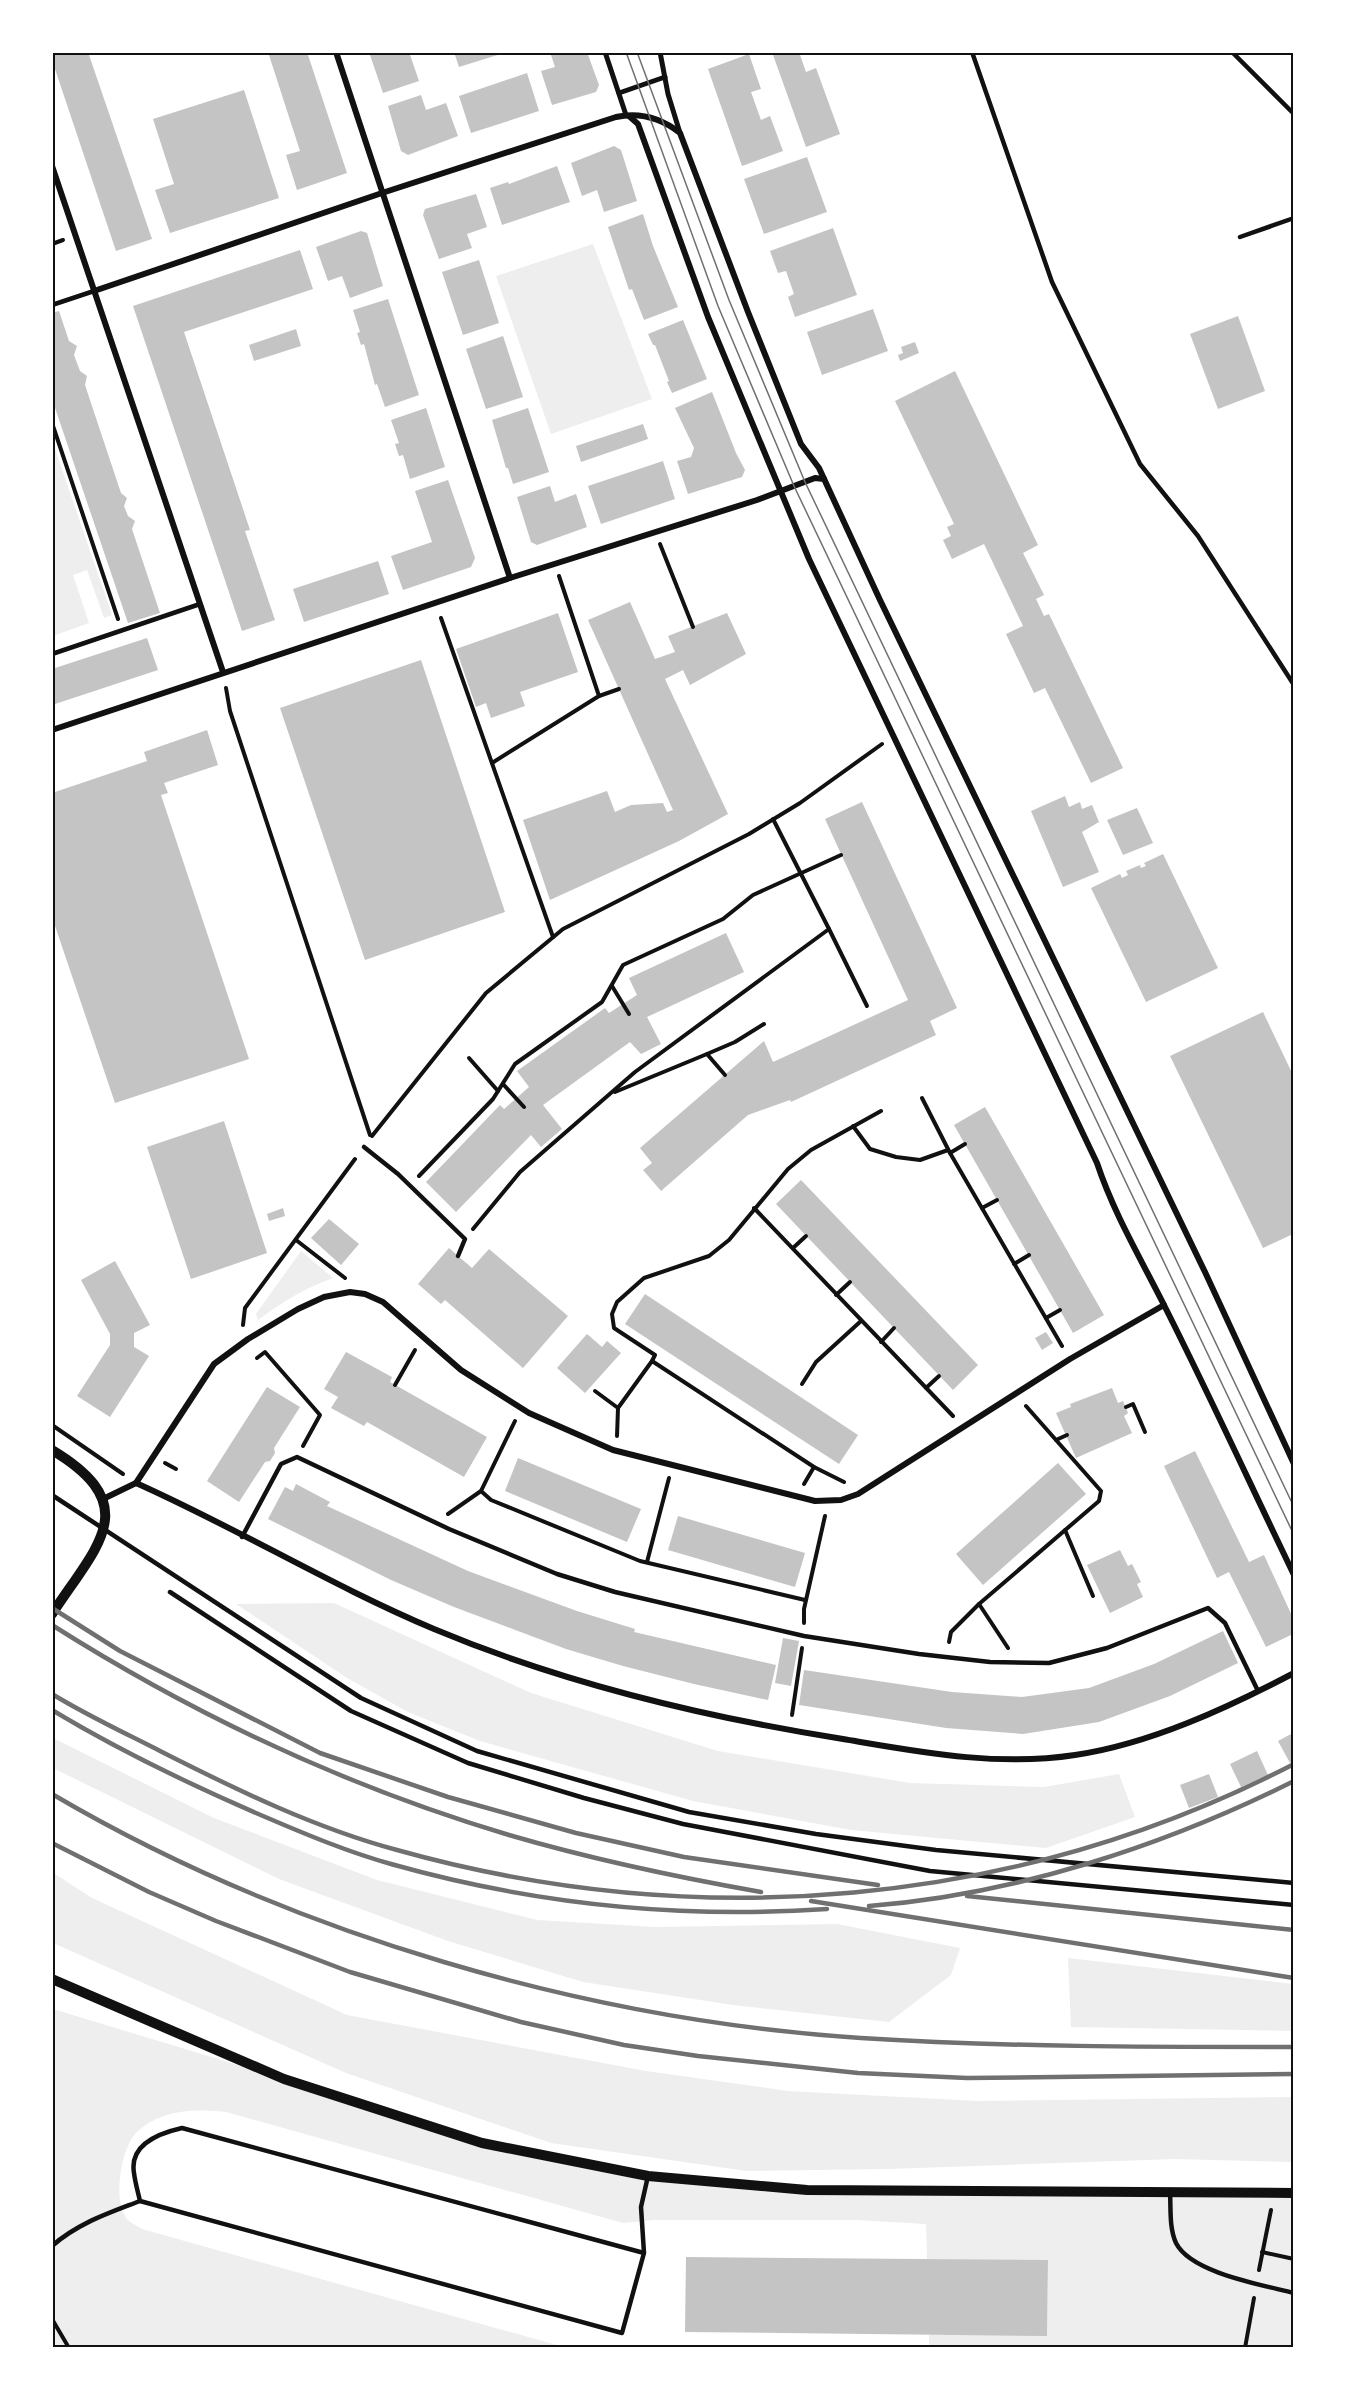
<svg xmlns="http://www.w3.org/2000/svg" width="1346" height="2400" viewBox="0 0 1346 2400" font-family="Montserrat,sans-serif">
<rect width="100%" height="100%" fill="#fff"/>
<g fill="#eee">
<path d="M593 244 652 399 551 434 496 276Z"/>
<path d="M52 440 112 615 104 618 87 570 73 575 89 623 53 636Z"/>
<path d="M301 1251 333 1278C305 1288 282 1302 258 1320L256 1314Z"/>
<path d="M334 1603 531 1693 718 1751 910 1783 1044 1787 1119 1774 1135 1817 1046 1848 851 1830 693 1801 480 1741 408 1712 347 1678 236 1604Z"/>
<path d="M53 1738 214 1818 377 1880 537 1920 655 1927 837 1924 960 1948 951 1975 889 2022 733 2005 583 1982 448 1941 279 1879 53 1768Z"/>
<path d="M52 1872 92 1898 347 2015 646 2071 788 2091 978 2101 1293 2097V2162L1174 2159 889 2169 747 2171 551 2143 346 2073 53 1943Z"/>
<path d="M1068 1958 1293 1984V2031L1071 2027Z"/>
<path d="M53 2009 284 2079 482 2143 648 2176 807 2190 1293 2193V2347H929V2335H1047L1048 2261 927 2259 926 2224 856 2220H654L623 2223 226 2112C195 2109 163 2109 138 2131 121 2145 112 2202 127 2219 130 2223 138 2226 142 2229L564 2347H53Z"/>
</g>
<g fill="#c4c4c4">
<path d="M52 52H88L152 239 116 251 52 60Z"/>
<path d="M268 52H307L347 173 297 190 286 155 300 151Z"/>
<path d="M369 52H409L419 81 383 93Z"/>
<path d="M454 52H503L504 53 459 67Z"/>
<path d="M550 52H587L599 85 596 92 552 105 541 71 555 67Z"/>
<path d="M772 52H799L806 72 816 68 840 134 806 147Z"/>
<path d="M749 54 761 89 751 92 761 120 770 116 783 151 742 166 708 69Z"/>
<path d="M527 73 539 111 471 133 459 96Z"/>
<path d="M244 90 279 198 170 233 155 190 174 184 153 119Z"/>
<path d="M421 95 426 110 446 103 458 136 408 155 401 151 388 106Z"/>
<path d="M614 146 621 150 637 201 604 212 597 190 582 196 571 163Z"/>
<path d="M807 157 827 212 764 234 744 179Z"/>
<path d="M557 166 570 202 502 225 490 188 508 182 509 184Z"/>
<path d="M476 194 487 227 467 234 472 248 439 259 423 215 425 209Z"/>
<path d="M643 214 653 246 678 307 644 320 632 289 629 290 608 227Z"/>
<path d="M833 228 857 295 795 317 788 297 794 294 786 271 778 273 770 251Z"/>
<path d="M361 231 367 233 383 286 350 298 342 276 328 281 316 247Z"/>
<path d="M300 250 313 289 184 332 250 530 245 531 275 620 242 631 133 306Z"/>
<path d="M479 260 499 323 463 335 442 272Z"/>
<path d="M388 299 419 395 385 407 377 384 375 385 364 344 361 345 357 333 360 332 353 310Z"/>
<path d="M873 309 888 351 822 375 807 332Z"/>
<path d="M59 311 69 341 77 346 74 355 80 371 87 376 85 385 121 493 127 498 124 506 128 516 135 521 132 529 160 613 128 623 52 399V313Z"/>
<path d="M1238 316 1265 391 1218 409 1190 334Z"/>
<path d="M683 320 707 379 672 393 667 382 669 381 655 345H653L648 334Z"/>
<path d="M296 329 301 346 254 361 249 345Z"/>
<path d="M503 336 523 397 486 409 466 349Z"/>
<path d="M915 342 919 353 900 361 898 355 903 353 901 347Z"/>
<path d="M955 371 1038 545 1023 553 1044 595 1036 599 1044 616 1049 614 1123 768 1091 783 1045 688 1034 693 1006 634 1023 626 984 544 952 559 943 540 951 536 947 527 954 524 895 401Z"/>
<path d="M712 392 736 453 745 470 742 477 688 494 677 461 691 457 694 448 675 408Z"/>
<path d="M426 408 445 467 410 479 403 455 399 456 395 444 399 443 391 420Z"/>
<path d="M528 408 549 472 513 484 508 468H506L492 420Z"/>
<path d="M643 424 648 439 581 462 576 446Z"/>
<path d="M663 461 675 499 601 524 588 486Z"/>
<path d="M448 480 475 558 471 567 403 590 391 556 432 542 415 491Z"/>
<path d="M550 486 555 502 576 494 587 527 537 545 531 542 517 497Z"/>
<path d="M378 561 389 594 304 622 293 589Z"/>
<path d="M630 602 655 659 675 652 668 636 727 613 746 654 690 685 683 670 665 679 728 814 679 841 550 900 523 820 607 791 615 812 631 805 663 803 667 812 673 810 588 620Z"/>
<path d="M558 613 578 672 520 692 525 706 491 718 486 703 476 707 456 649Z"/>
<path d="M147 638 158 670 52 705V669Z"/>
<path d="M421 660 505 912 365 960 280 708Z"/>
<path d="M207 730 218 765 164 783 168 793 161 795 249 1059 115 1103 52 917V793L147 761 144 752Z"/>
<path d="M1065 796 1069 807 1080 802 1082 809 1092 805 1099 822 1082 832 1099 872 1063 887 1031 811Z"/>
<path d="M862 802 957 1008 930 1021 936 1035 791 1102 790 1100 748 1115 661 1191 643 1170 652 1163 640 1148 764 1041 773 1062 908 1000 825 819Z"/>
<path d="M1137 808 1153 843 1123 855 1107 820Z"/>
<path d="M1163 854 1218 968 1146 1002 1091 888 1120 874 1122 878 1128 875 1126 871 1140 865 1141 868 1146 866 1144 863Z"/>
<path d="M726 933 744 972 647 1017 661 1044 641 1054 630 1042 543 1105 562 1129 541 1147 531 1135 456 1212 426 1182 500 1105 504 1109 529 1087 517 1071 605 1008 609 1013 637 995 629 978Z"/>
<path d="M1263 1012 1293 1075V1234L1263 1248 1170 1056Z"/>
<path d="M985 1107 1104 1315 1073 1333 954 1125Z"/>
<path d="M224 1121 267 1253 191 1279 147 1147Z"/>
<path d="M801 1180 978 1365 953 1390 776 1204Z"/>
<path d="M283 1208 285 1216 269 1221 267 1214Z"/>
<path d="M329 1219 359 1244 341 1265 311 1238Z"/>
<path d="M449 1248 472 1268 489 1249 568 1316 523 1368 445 1300 441 1304 418 1284Z"/>
<path d="M115 1261 150 1325 134 1333V1347L149 1356 110 1417 77 1396 110 1345V1334L81 1280Z"/>
<path d="M645 1294 858 1435 839 1464 625 1324Z"/>
<path d="M1046 1332 1053 1343 1042 1350 1035 1338Z"/>
<path d="M587 1334 602 1347 607 1341 621 1353 585 1393 557 1368Z"/>
<path d="M346 1352 392 1377 390 1382 487 1437 464 1477 367 1422 364 1426 331 1408 338 1397 324 1389Z"/>
<path d="M267 1387 300 1407 274 1448 275 1453 270 1461 265 1462 239 1502 207 1481Z"/>
<path d="M1112 1388 1118 1403 1123 1401 1128 1413 1124 1416 1132 1433 1076 1458 1056 1413 1071 1407 1070 1404Z"/>
<path d="M1195 1451 1249 1562 1264 1555 1293 1618V1634L1266 1647 1229 1572 1217 1578 1164 1466Z"/>
<path d="M518 1458 641 1509 627 1542 505 1491Z"/>
<path d="M1058 1463 1086 1494 983 1585 956 1554Z"/>
<path d="M296 1484 330 1502 327 1506 468 1571 577 1611 635 1629 634 1632 776 1665 768 1700 694 1684 623 1666 566 1649 454 1607 391 1580 268 1519 285 1487 293 1491Z"/>
<path d="M678 1516 805 1553 795 1587 668 1550Z"/>
<path d="M1120 1550 1128 1566 1132 1564 1141 1582 1137 1584 1143 1597 1110 1613 1087 1565Z"/>
<path d="M1223 1631 1238 1663 1170 1696 1099 1722 1023 1734 946 1728 799 1705 804 1670 952 1692 1022 1697 1089 1688 1154 1664Z"/>
<path d="M783 1638 799 1641 791 1686 775 1683Z"/>
<path d="M1293 1733V1761L1290 1763 1278 1741Z"/>
<path d="M1257 1751 1268 1775 1241 1787 1230 1764Z"/>
<path d="M1209 1774 1218 1797 1189 1808 1180 1785Z"/>
<path d="M686 2257 1048 2260 1047 2336 685 2332Z"/>
</g>
<g fill="none" stroke-linecap="round" stroke-linejoin="round">
<g stroke="#111" stroke-width="4">
<path d="M52 244 63 240"/>
<path d="M52 423 118 619"/>
<path d="M660 544 693 627"/>
<path d="M441 618 553 937"/>
<path d="M226 688 230 711 370 1135"/>
<path d="M599 696 619 689"/>
<path d="M492 763 599 696 559 576"/>
<path d="M829 929 867 1006"/>
<path d="M612 986 629 1014"/>
<path d="M707 1054 735 1042 764 1024"/>
<path d="M469 1058 498 1091"/>
<path d="M503 1084 524 1107"/>
<path d="M615 1092 707 1054 725 1075"/>
<path d="M922 1098 950 1153 1062 1346"/>
<path d="M853 1126 870 1149 896 1157 920 1160 948 1150"/>
<path d="M372 1136 486 993 563 929 749 834 800 803 882 744"/>
<path d="M950 1153 965 1144"/>
<path d="M419 1176 493 1099 515 1064 602 1002 623 965 723 919 753 895 841 855"/>
<path d="M754 1208 953 1416"/>
<path d="M982 1208 997 1200"/>
<path d="M473 1229 520 1172 635 1072 829 929 773 819"/>
<path d="M296 1240 345 1278"/>
<path d="M793 1248 806 1236"/>
<path d="M1014 1264 1029 1255"/>
<path d="M836 1295 850 1282"/>
<path d="M1046 1318 1060 1310"/>
<path d="M243 1325 245 1308 355 1159"/>
<path d="M881 1342 894 1328"/>
<path d="M257 1358 265 1352 320 1415 303 1446"/>
<path d="M652 1361 655 1355 614 1328 612 1314 617 1302 644 1278 709 1256 729 1240 788 1169 811 1150 881 1111"/>
<path d="M802 1384 816 1362 861 1321"/>
<path d="M395 1385 415 1350"/>
<path d="M926 1388 939 1376"/>
<path d="M595 1391 618 1408"/>
<path d="M1126 1407 1133 1404 1145 1432"/>
<path d="M52 1425 123 1474"/>
<path d="M617 1436 618 1408 652 1361 814 1467 844 1482"/>
<path d="M1056 1440 1067 1435"/>
<path d="M165 1463 176 1469"/>
<path d="M804 1484 814 1467"/>
<path d="M481 1491 491 1500 640 1561 805 1600"/>
<path d="M448 1514 481 1491 515 1421"/>
<path d="M1065 1530 1093 1596"/>
<path d="M647 1562 669 1478"/>
<path d="M804 1623V1609L825 1516"/>
<path d="M949 1642 951 1632 979 1604"/>
<path d="M1008 1648 979 1604 1099 1501 1101 1491 1026 1406"/>
<path d="M792 1715 802 1648"/>
<path d="M1262 2252 1294 2259"/>
<path d="M1259 2270 1271 2210"/>
<path d="M52 2319 69 2348"/>
<path d="M1245 2348 1254 2298"/>
</g>
<g stroke="#111" stroke-width="4.5">
<path d="M972 52 1052 282 1140 464 1198 536 1294 685"/>
<path d="M1232 52 1294 114"/>
<path d="M1240 237 1294 218"/>
<path d="M52 305 94 291"/>
<path d="M52 654 200 604"/>
<path d="M364 1147 398 1174 465 1239 458 1256"/>
<path d="M52 1495 361 1698 477 1751 689 1812 816 1834 936 1850 1294 1883"/>
<path d="M242 1537 281 1464 297 1457 449 1529 557 1574 615 1592 804 1636 919 1654 990 1662 1049 1663 1107 1648 1208 1608 1225 1623 1258 1691"/>
<path d="M170 1592 351 1711 468 1763 584 1798 683 1824 930 1871 1294 1905"/>
<path d="M1170 2192C1171 2208 1169 2228 1176 2243 1191 2273 1263 2285 1294 2293"/>
<path d="M52 2246C78 2223 109 2213 140 2201"/>
<path d="M644 2253 622 2333 140 2201C138 2192 135 2182 134 2173 129 2144 160 2133 182 2128L644 2253 641 2207 648 2176"/>
</g>
<g stroke="#111" stroke-width="5">
<path d="M605 52 626 115"/>
<path d="M660 52 668 94 680 133"/>
<path d="M619 93 665 77"/>
</g>
<g stroke="#111" stroke-width="6">
<path d="M336 52 510 578"/>
<path d="M629 116 638 124 708 317 809 559 1097 1163C1114 1214 1141 1259 1165 1307 1210 1396 1251 1486 1294 1575"/>
<path d="M52 166 223 672"/>
<path d="M94 291 382 193 616 117C640 112 661 118 680 133L748 312 801 444 819 468 880 600 1205 1272 1294 1464"/>
<path d="M52 730 510 578 757 500 815 478 824 479"/>
<path d="M136 1483 214 1364 248 1339 298 1309 324 1297 350 1292 365 1294 383 1302 461 1370 529 1413 613 1450 815 1501 841 1500 858 1494 1070 1359 1164 1305"/>
<path d="M103 1499 136 1483C237 1528 332 1586 434 1629 565 1684 704 1717 843 1739 920 1752 997 1767 1075 1755 1150 1744 1227 1708 1294 1673"/>
</g>
<g stroke="#111" stroke-width="10">
<path d="M52 1450C145 1506 97 1545 52 1614"/>
<path d="M52 1979 284 2079 482 2143 648 2176 807 2190 1294 2193"/>
</g>
<g stroke="#707070" stroke-width="1.5">
<path d="M626 52 718 306 794 486 1294 1535"/>
<path d="M637 52 729 300 805 482 1294 1507"/>
</g>
<g stroke="#707070" stroke-width="4.5">
<path d="M52 1608 120 1651 320 1753 448 1797 576 1833 684 1857 878 1885"/>
<path d="M52 1625C194 1715 348 1787 509 1835 591 1859 676 1877 761 1892"/>
<path d="M52 1694C88 1716 125 1733 162 1752 237 1790 315 1828 397 1850 697 1934 1016 1908 1294 1764"/>
<path d="M52 1710C120 1751 191 1785 263 1816 305 1834 348 1852 391 1864 533 1904 680 1919 827 1909"/>
<path d="M52 1794C290 1934 587 2020 861 2038 1005 2047 1150 2047 1294 2047"/>
<path d="M52 1843 149 1892 216 1921 350 1972 521 2022 624 2045 698 2056 858 2073 967 2078 1294 2074"/>
<path d="M967 1896 1294 1930"/>
<path d="M811 1901 1294 1978"/>
<path d="M869 1906C1014 1895 1164 1846 1294 1781"/>
</g>
</g>
<rect width="1346" height="2400" fill="none" stroke="#ffffff" stroke-width="108"/>
<rect x="54" y="54" width="1238" height="2292" fill="none" stroke="#111" stroke-width="2"/>
</svg>
